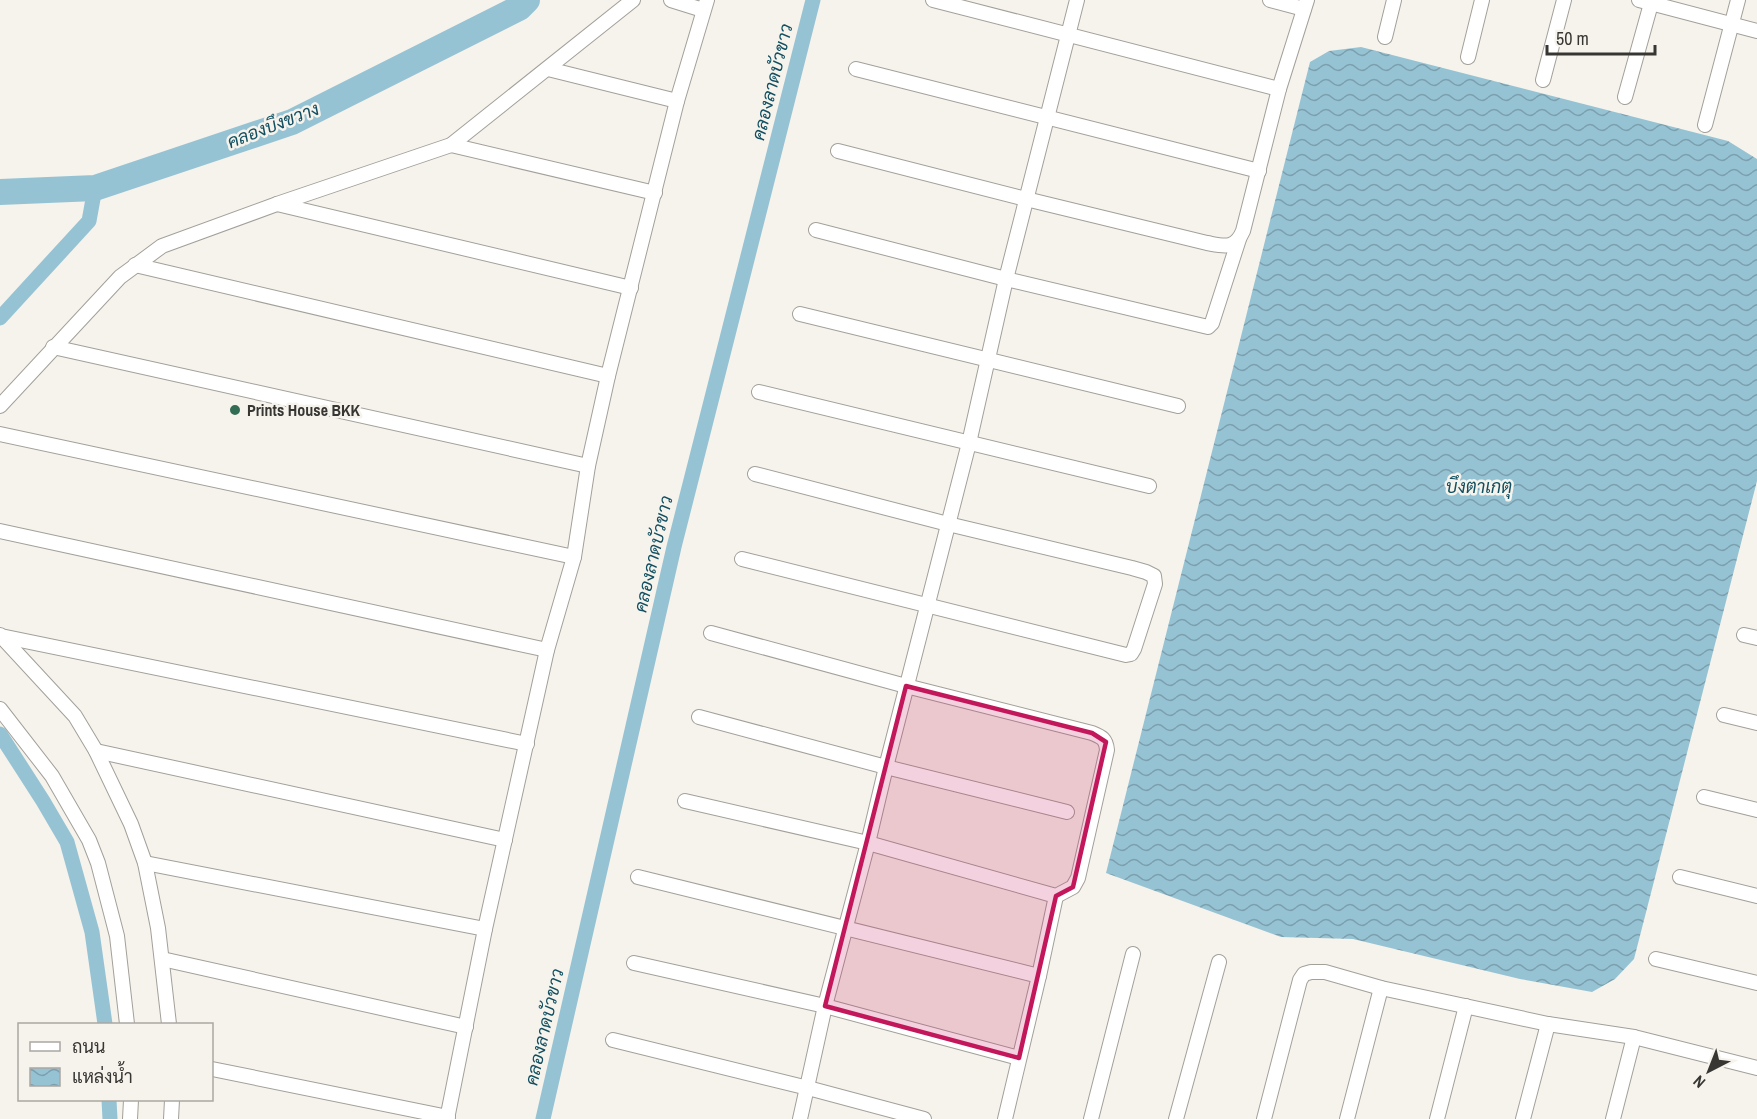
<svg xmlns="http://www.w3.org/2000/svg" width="1757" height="1119" viewBox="0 0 1757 1119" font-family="'Archivo Narrow',Sarabun,sans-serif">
<defs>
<pattern id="water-waves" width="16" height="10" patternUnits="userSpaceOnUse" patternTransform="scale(1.5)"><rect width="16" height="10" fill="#96c3d4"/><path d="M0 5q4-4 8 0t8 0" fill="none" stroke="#7b9fad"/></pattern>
</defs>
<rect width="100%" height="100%" fill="#f6f3ec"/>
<path fill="url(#water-waves)" d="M1361 47 1728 141 1757 159V481L1634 959 1615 979 1592 992 1520 979 1353 939 1281 937 1106 873 1310 62 1329 51Z"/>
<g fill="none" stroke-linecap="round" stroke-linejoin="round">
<g stroke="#96c3d4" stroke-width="15">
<path d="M0 318 89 221 95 188"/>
<path d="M0 734 43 801 67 842 92 932 105 1024"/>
<path d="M109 1100 110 1119"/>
<path d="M543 1119 674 547 813 0"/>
</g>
<path stroke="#96c3d4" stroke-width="26" d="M0 192 95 188 292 122 519 8 527 0"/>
<g stroke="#a3a09a" stroke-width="16">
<g id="street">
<path d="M671 0 703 10"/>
<path d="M933 0 1279 89"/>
<path d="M1270 0 1304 9"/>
<path d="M1639 0 1757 31"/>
<path d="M1385 37 1394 0"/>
<path d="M1468 57 1482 0"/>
<path d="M548 69 677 101"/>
<path d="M856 69 1259 171"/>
<path d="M1543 80 1564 0"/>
<path d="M1625 97 1652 0"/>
<path d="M1705 125 1738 0"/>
<path d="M451 145 655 193"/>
<path d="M838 151 1026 199 1207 243C1224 246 1235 250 1243 231L1279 89 1307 0"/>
<path d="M277 204 631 288"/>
<path d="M816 230 1006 279 1208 327 1212 323 1239 239"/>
<path d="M135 265 608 376"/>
<path d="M800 314 1178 406"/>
<path d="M53 347 588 466"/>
<path d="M759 392 1149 486"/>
<path d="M0 406 120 277 162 246 277 204 451 145 633 0"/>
<path d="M0 434 574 557"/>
<path d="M0 531 547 650"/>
<path d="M742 559 1126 655 1131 654 1134 649 1155 584 1154 576 1146 572 1132 568 948 524 755 474"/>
<path d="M0 635 75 716 96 751 131 824 145 863 158 928 169 1024"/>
<path d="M1744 635 1757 638"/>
<path d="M1 636 527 744"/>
<path d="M0 709 52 776 89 840 98 863 117 936 127 1024"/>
<path d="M1724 715 1757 723"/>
<path d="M699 717 886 767 1067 812"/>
<path d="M96 751 505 840"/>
<path d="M1704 797 1757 810"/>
<path d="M685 801 868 843 1056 896 1073 887 1078 878 1107 750C1106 739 1102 737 1092 733L906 686 711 633"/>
<path d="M145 863 485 929"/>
<path d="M638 877 1039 976"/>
<path d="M1680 877 1757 896"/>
<path d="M162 959 466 1027"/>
<path d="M1656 959 1757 983"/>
<path d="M634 963 825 1006 1019 1058"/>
<path d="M613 1040 808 1088 924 1119"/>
<path d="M212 1069 448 1117"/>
<path d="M130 1119 131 1100"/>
<path d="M171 1119 172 1100"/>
<path d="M447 1119 485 929 547 650 574 557 588 466 608 376 677 101 707 0"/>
<path d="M800 1119 825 1006 868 843 886 767 969 443 1006 279 1077 0"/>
<path d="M1005 1119 1039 976 1056 896"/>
<path d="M1091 1119 1133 954"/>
<path d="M1176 1119 1219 962"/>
<path d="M1264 1119 1300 980 1304 974 1311 972H1325L1381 988 1548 1024 1634 1037 1757 1068"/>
<path d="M1347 1119 1381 988"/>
<path d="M1437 1119 1466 1006"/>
<path d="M1523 1119 1548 1024"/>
<path d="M1613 1119 1634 1037"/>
</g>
</g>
<use href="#street" stroke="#fff" stroke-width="14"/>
</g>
<path fill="#c2185b" fill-opacity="0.2" stroke="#c2185b" stroke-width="4.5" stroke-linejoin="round" d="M906 686 1092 733 1106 742 1073 887 1056 896 1019 1058 825 1006Z"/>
<circle fill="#336c54" stroke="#f6f3ec" stroke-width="2" cx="235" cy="410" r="6"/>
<g text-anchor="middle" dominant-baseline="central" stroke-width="5" stroke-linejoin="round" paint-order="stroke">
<g font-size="16" font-weight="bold" fill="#373633" stroke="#f6f3ec" text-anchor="start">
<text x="247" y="410">Prints House BKK</text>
</g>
<g font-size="18" font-style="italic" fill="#114f61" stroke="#f6f3ec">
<text transform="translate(772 82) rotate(-76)">คลองลาดบัวขาว</text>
<text transform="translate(273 125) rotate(-21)">คลองบึงขวาง</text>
<text x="1479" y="486">บึงตาเกตุ</text>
<text transform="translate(653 554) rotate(-77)">คลองลาดบัวขาว</text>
<text transform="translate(544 1027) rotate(-77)">คลองลาดบัวขาว</text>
</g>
</g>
<rect x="18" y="1023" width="195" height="78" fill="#f6f3ec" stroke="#aaa7a2" stroke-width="1.5"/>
<rect x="30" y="1042" width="30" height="9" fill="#ffffff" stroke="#aaa7a2" stroke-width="1.5"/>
<text x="72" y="1053" font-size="18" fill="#373633">ถนน</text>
<rect x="30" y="1068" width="30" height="18" fill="url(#water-waves)" stroke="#aaa7a2" stroke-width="1.5"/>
<text x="72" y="1083" font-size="18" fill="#373633">แหล่งน้ำ</text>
<g transform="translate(1709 1071) rotate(222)" stroke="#f6f3ec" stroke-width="4.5" paint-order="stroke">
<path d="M0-4.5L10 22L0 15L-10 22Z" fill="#373633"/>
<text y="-9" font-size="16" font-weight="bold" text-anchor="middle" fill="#373633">N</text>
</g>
<path d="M1547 45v9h108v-9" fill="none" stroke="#373633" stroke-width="3"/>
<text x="1556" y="45" font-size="18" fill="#373633" stroke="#f6f3ec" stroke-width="4.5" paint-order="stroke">50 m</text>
</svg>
